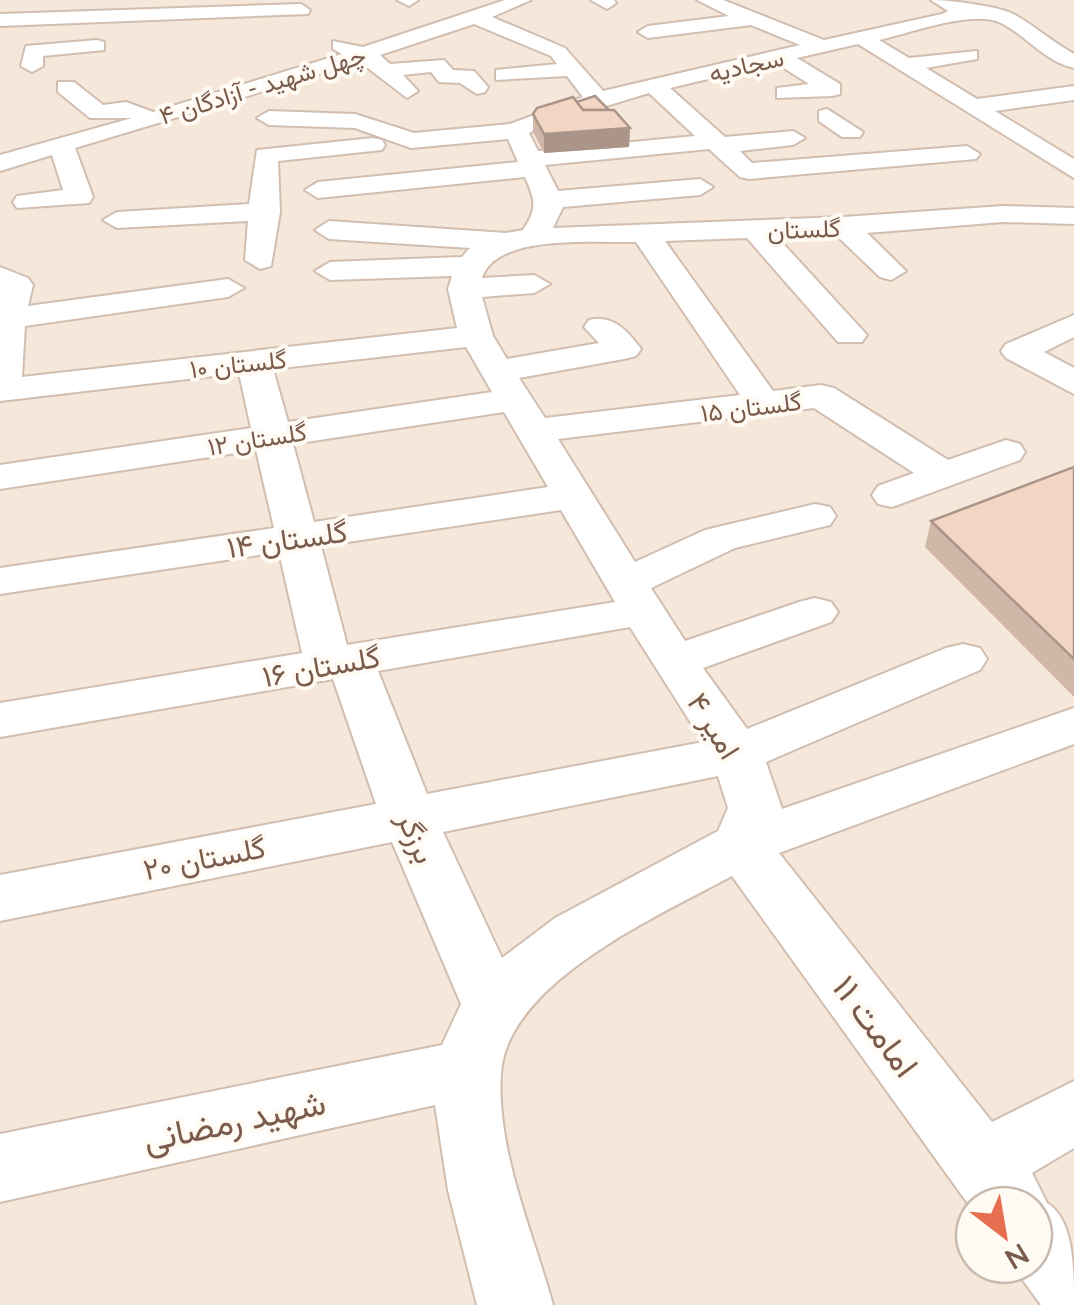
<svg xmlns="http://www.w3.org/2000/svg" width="1074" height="1305" viewBox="0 0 1074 1305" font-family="Lato,Vazirmatn,sans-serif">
<rect width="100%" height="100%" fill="#fdf6ec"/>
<path fill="#f5e8da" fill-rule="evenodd" d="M0 0H1074V1305H0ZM974 1205H1034V1265H974Z"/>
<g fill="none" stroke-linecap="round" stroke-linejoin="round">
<g stroke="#d1beb0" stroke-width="4">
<g id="minor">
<path d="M397 0H418L409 6Z"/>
<path d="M505 0H531L492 17 565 48 603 91 800 45 751 25 648 38 638 32 648 26 729 16 697 0H723L824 40 942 14 948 11 931 0C949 0 1000 6 1015 15 1036 27 1052 42 1074 54V68C1044 61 1027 36 1001 23 974 9 910 33 879 40L909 58 977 51V59L926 68 977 99 1074 86V100L995 111 1074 159V178L858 44 797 58 840 84V94L832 96 777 98V88L809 84 776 63 670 88 725 137 793 131 805 138 793 145 740 151 752 163 967 146 980 154 976 159 749 179 740 177 709 149 545 165 558 191 700 179 713 187 700 195 563 207 553 228 843 217 1003 206 1074 208V224L1003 222 867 233 906 271 891 280 880 277 836 235 777 237 867 335 862 342H838L747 238 665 241 773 391 821 385 834 388 948 460 1006 440 1020 444 1025 452 1020 460 892 507 878 504 872 495 878 486 914 473 814 408 558 439 635 562 705 530 815 504 830 507 836 516 830 525 735 548 651 588 685 641 799 602 815 598 831 602 838 612 831 622 703 668 747 729 946 648 963 644 980 648 987 659 980 670 766 762 782 809 1074 708V744L779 853 992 1122 1074 1081V1148L1032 1173 1047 1203C1074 1219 1074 1269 1074 1305H1041L1012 1265H1034V1205H974V1212L732 876C662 914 507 982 501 1073 496 1150 533 1232 553 1305H477L448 1190 435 1105 0 1202V1134L442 1045 461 1004 392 842 0 921V875L376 804 333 679 0 737V703L302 653 279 552 0 594V568L274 528 256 450 0 489V465L251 428 239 373 0 401V267L28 278 33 285 28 306 228 279 244 288 228 297 25 326 22 377 457 328 448 289 452 276 330 280 315 271 330 262 462 257 470 248 329 239 315 230 329 221 506 233 523 230C538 208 535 200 525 177L318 198 305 190 318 182 518 162 508 139 411 148 355 128 269 125 257 118 269 111 355 114 414 133 510 124 583 97 567 76 496 80V70L557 64 551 56 474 24 380 55 390 64 444 60 453 70 474 71 488 87 485 92 477 94 460 83 439 82 431 72 403 75 418 91 407 98 360 62 75 148 93 197 89 203 17 208 13 202 17 196 63 190 52 155 0 171V155L132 118H90L58 92V82H74L103 105 126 102 153 112 342 54 333 49V41L363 47ZM649 93 695 136 538 151 529 133 547 124ZM636 242 740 395 545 418 519 378 624 359 636 356 641 349C628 331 612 314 589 320L584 327 599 343 507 359 493 336 482 297 534 293 550 284 534 275 482 278C496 233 596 243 636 242ZM466 347 492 392 288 422 273 369ZM504 412 548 487 314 522 293 444ZM561 510 615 602 347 645 321 546ZM630 627 703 742 427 794 378 671ZM718 776 728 808 718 831 555 918 502 958 443 832Z"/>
<path d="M591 0H614L616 3 607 9Z"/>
<path d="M301 4 310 10 308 14 0 26V14Z"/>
<path d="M97 40 104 42V50L43 56V66L32 72 21 66 26 46Z"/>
<path d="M827 109 863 132 860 137H842L819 121V111Z"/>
<path d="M373 138 382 140 385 145 382 150 278 161 280 212 271 266 260 269 245 260 248 221 117 228 103 220 117 212 249 204 257 150Z"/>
<path d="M1074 315V337L1044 352 1074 368V394L1006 358 1001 351 1006 344Z"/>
</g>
</g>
<use href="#minor" fill="#fff" fill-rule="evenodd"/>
</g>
<g fill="#d1b7a8">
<path d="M576 102 609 110 630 128 629 147 544 153 533 132V114Z"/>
<path d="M1074 467V697L925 547 931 521Z"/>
</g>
<path fill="#aa9588" d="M630 128 629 147 544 153V134Z"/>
<g fill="#f3d5c3" stroke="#aa9588" stroke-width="2.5">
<path d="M595 96 609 110H583L576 102Z"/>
<path d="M573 97 583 110H614L630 128 544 134 533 114 537 108Z"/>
<path d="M1074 467V659L931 521Z"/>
</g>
<g text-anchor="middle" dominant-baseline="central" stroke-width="8" stroke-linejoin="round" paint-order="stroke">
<g font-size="25" fill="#7a5c4d" stroke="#fffaf3">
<text transform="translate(746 64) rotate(-13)">سجادیه</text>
<text transform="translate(262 84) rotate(-17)">چهل شهید - آزادگان ۴</text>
<text transform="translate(804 228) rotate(-2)">گلستان</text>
<text transform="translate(238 363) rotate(-6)">گلستان ۱۰</text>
<text transform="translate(751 406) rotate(-7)">گلستان ۱۵</text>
<text transform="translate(257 438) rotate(-9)">گلستان ۱۲</text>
</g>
<g font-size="30" fill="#7a5c4d" stroke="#fffaf3">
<text transform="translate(287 538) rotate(-8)">گلستان ۱۴</text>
<text transform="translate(321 665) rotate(-10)">گلستان ۱۶</text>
<text transform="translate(715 725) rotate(58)">امیر ۴</text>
<text transform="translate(418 837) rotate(67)">برزگر</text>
<text transform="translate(204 857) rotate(-11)">گلستان ۲۰</text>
</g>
<g font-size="35" fill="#7a5c4d" stroke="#fffaf3">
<text transform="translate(877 1025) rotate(53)">امامت ۱۱</text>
<text transform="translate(234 1119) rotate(-12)">شهید رمضانی</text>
</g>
</g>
<g transform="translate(1004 1235) rotate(149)"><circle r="48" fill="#fffaf3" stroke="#cabbb1" stroke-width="2.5"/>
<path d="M0-8L18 38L0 25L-18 38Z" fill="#e76f51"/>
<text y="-15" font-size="28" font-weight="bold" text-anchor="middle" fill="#7a5c4d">N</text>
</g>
</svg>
